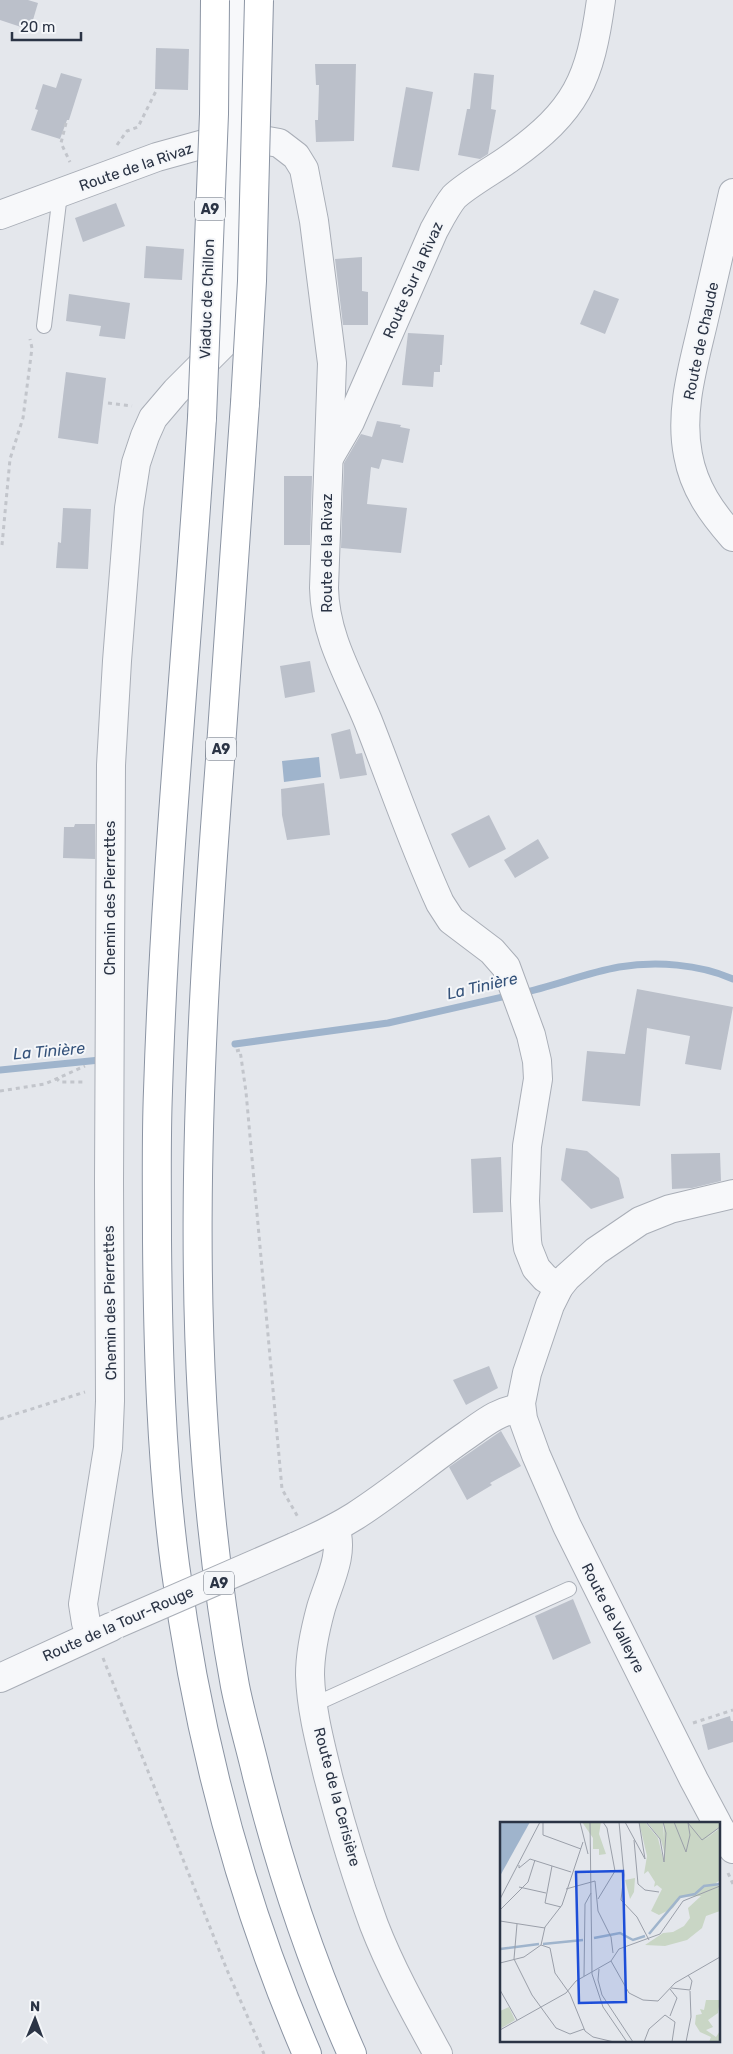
<svg xmlns="http://www.w3.org/2000/svg" width="733" height="2054" viewBox="0 0 733 2054" font-family="Rubik,sans-serif">
<rect width="100%" height="100%" fill="#e4e7ec"/>
<path fill="#9fb4cc" d="M319 757 321 777 284 782 282 761Z"/>
<g fill="none" stroke-linecap="round" stroke-linejoin="round">
<g stroke="#9fb4cc" stroke-width="7">
<path d="M522 993C554 986 586 973 619 967 656 961 699 964 733 979"/>
<path d="M235 1044 388 1023 511 995"/>
<path d="M0 1070 100 1060"/>
</g>
</g>
<g fill="#bbc0ca">
<path d="M0 0H28L38 3 30 30 0 20Z"/>
<path d="M156 48 189 49 188 90 155 89Z"/>
<path d="M315 64H356L354 141 316 142 315 120H318L319 85H316Z"/>
<path d="M61 73 82 79 69 120H67L60 139 31 130 38 110 35 109 43 84 56 88Z"/>
<path d="M474 73 494 75 491 109 496 110 488 154 480 159 458 155 467 109H470Z"/>
<path d="M406 87 433 92 419 171 392 167Z"/>
<path d="M116 203 125 226 83 242 75 218Z"/>
<path d="M146 246 184 249 182 280 144 278Z"/>
<path d="M362 257V291L368 292V325H343L335 259Z"/>
<path d="M594 290 619 299 605 334 580 324Z"/>
<path d="M69 294 130 303 125 339 99 336 101 326 66 321Z"/>
<path d="M408 333 444 335 442 365H440V372H434L433 387 402 385Z"/>
<path d="M66 372 106 378 98 444 58 438Z"/>
<path d="M377 421 401 425 400 427 410 429 403 463 382 459 379 469 371 467 367 504 407 508 401 553 341 548 344 463 361 434 372 437Z"/>
<path d="M284 476H312L310 545H284Z"/>
<path d="M63 508 91 509 88 569 56 568 58 542 61 543Z"/>
<path d="M310 661 315 692 285 698 280 666Z"/>
<path d="M350 729 356 754 362 753 367 775 340 779 331 734Z"/>
<path d="M324 783 330 835 287 840 282 815 281 789Z"/>
<path d="M489 815 506 849 469 868 451 834Z"/>
<path d="M75 824H95V859L63 858 64 827H74Z"/>
<path d="M538 839 549 858 515 878 504 860Z"/>
<path d="M637 989 733 1007 721 1070 685 1064 690 1036 647 1028 640 1106 582 1101 587 1051 625 1054Z"/>
<path d="M566 1148 587 1151 619 1178 624 1198 591 1209 561 1180Z"/>
<path d="M720 1153 721 1181 692 1188 672 1189 671 1154Z"/>
<path d="M501 1157 503 1212 473 1213 471 1159Z"/>
<path d="M489 1366 498 1388 466 1405 453 1380Z"/>
<path d="M501 1431 521 1466 490 1483 492 1485 467 1500 449 1467Z"/>
<path d="M573 1599 591 1643 553 1660 535 1616Z"/>
<path d="M730 1716 731 1721H733V1742L708 1750 702 1725Z"/>
</g>
<g fill="none" stroke-linecap="round" stroke-linejoin="round">
<g stroke="#a9aeb7" stroke-width="16">
<g id="service">
<path d="M44 326 60 194"/>
<path d="M313 1705 569 1589"/>
</g>
</g>
<g stroke="#a9aeb7" stroke-width="30">
<g id="minor">
<path d="M733 193C723 235 714 277 704 319 694 363 679 410 688 455 694 488 711 512 733 537"/>
<path d="M0 215 157 157 204 144 251 138 279 143 296 156 304 169 314 221 332 363 324 588C325 637 350 677 368 721 392 782 413 844 440 903L451 920 492 951 506 967 531 1035 537 1061 538 1079 527 1146 525 1201 527 1241 528 1248 536 1268 545 1278 559 1287"/>
<path d="M329 458 350 422 434 230C440 219 446 207 454 197 466 185 495 169 510 158 577 110 590 80 601 0"/>
<path d="M335 1528C345 1553 328 1584 321 1608 315 1630 310 1652 310 1675 311 1709 320 1743 328 1776 341 1826 356 1876 374 1925 391 1969 415 2012 438 2054"/>
<path d="M294 1547C315 1538 336 1528 355 1516 394 1491 429 1461 467 1435 484 1423 500 1410 521 1408"/>
<path d="M93 1634 86 1623 83 1604 108 1448 110 1401 109 1181 111 765 117 661 129 508 136 463 145 436 153 418 176 391 230 337 234 0"/>
<path d="M0 1678 111 1627"/>
<path d="M717 1823 694 1780 567 1526 536 1455 523 1419 521 1403 527 1373 550 1305 559 1287 567 1277 596 1251 640 1221 670 1209 733 1194"/>
<path d="M719 1827 733 1849"/>
</g>
</g>
<g stroke="#8b94a3" stroke-width="30">
<g id="motorway">
<path d="M245 403C237 518 229 633 221 747 197 1059 178 1376 235 1686 241 1716 250 1746 257 1776 281 1871 312 1964 352 2054"/>
<path d="M202 418C188 643 165 867 158 1091 156 1141 157 1191 157 1241 158 1349 161 1458 175 1565 197 1733 240 1899 307 2054"/>
</g>
</g>
<g stroke="#c2c5cb" stroke-width="3" stroke-dasharray="4 4" stroke-linecap="butt">
<path d="M66 123 61 143 70 162"/>
<path d="M117 145 127 131 138 127 156 91"/>
<path d="M108 403 132 406"/>
<path d="M2 545 10 459 23 418 32 348 30 339"/>
<path d="M236 1051 240 1050 246 1092 282 1489 299 1519"/>
<path d="M56 1078 60 1082H84"/>
<path d="M0 1091 45 1084 85 1066"/>
<path d="M0 1419 85 1392"/>
<path d="M103 1658 227 1970 264 2054"/>
<path d="M693 1723 733 1710"/>
<path d="M728 1873 733 1884"/>
</g>
<use href="#service" stroke="#f7f8fa" stroke-width="14"/>
<use href="#minor" stroke="#f7f8fa" stroke-width="28"/>
<use href="#motorway" stroke="#fff" stroke-width="28"/>
<g stroke="#a9aeb7" stroke-width="30" stroke-linecap="butt">
<path id="minor-bridge" d="M117 1624 294 1547"/>
</g>
<g stroke="#8b94a3" stroke-width="30" stroke-linecap="butt">
<g id="motorway-bridge">
<path d="M245 403 252 281 259 0"/>
<path d="M202 418 214 114 215 0"/>
</g>
</g>
<use href="#minor-bridge" stroke="#f7f8fa" stroke-width="28"/>
<use href="#motorway-bridge" stroke="#fff" stroke-width="28"/>
</g>
<g text-anchor="middle" dominant-baseline="central" stroke-width="4" stroke-linejoin="round" paint-order="stroke">
<g fill="#f4f6f9" stroke="#676e7b" stroke-width="1">
<rect x="195" y="197.5" width="30" height="23" rx="4"/>
<rect x="206" y="737.5" width="30" height="23" rx="4"/>
<rect x="204" y="1571.5" width="30" height="23" rx="4"/>
</g>
<g font-size="14" font-weight="bold" fill="#2b3445">
<text x="210" y="209">A9</text>
<text x="221" y="749">A9</text>
<text x="219" y="1583">A9</text>
</g>
<g font-size="15" fill="#2b3445" stroke="#f4f6f9">
<text transform="translate(136 167) rotate(-19)">Route de la Rivaz</text>
<text transform="translate(413 280) rotate(-66)">Route Sur la Rivaz</text>
<text transform="translate(207 299) rotate(-88)">Viaduc de Chillon</text>
<text transform="translate(701 341) rotate(-78)">Route de Chaude</text>
<text transform="translate(327 553) rotate(-90)">Route de la Rivaz</text>
<text transform="translate(110 898) rotate(-90)">Chemin des Pierrettes</text>
<text transform="translate(110 1303) rotate(-91)">Chemin des Pierrettes</text>
<text transform="translate(613 1618) rotate(63)">Route de Valleyre</text>
<text transform="translate(118 1624) rotate(-24)">Route de la Tour-Rouge</text>
<text transform="translate(337 1797) rotate(75)">Route de la Cerisière</text>
</g>
<g font-size="16" font-style="italic" fill="#34527a" stroke="#f4f6f9">
<text transform="translate(482 986) rotate(-13)">La Tinière</text>
<text transform="translate(49 1051) rotate(-5)">La Tinière</text>
</g>
</g>
<g transform="translate(500 1822)">
<rect width="220" height="220" fill="#e4e7ec"/>
<path d="M82 0H101L99 12 106 32 99 33V27H93V16ZM139 0H145L158 16 164 41V0H220V5L203 19 220 6V58L216 61 220 66V89L206 94 202 106 187 118 165 124 145 123 163 111 173 110 184 104 190 96 188 86 201 74 181 75 173 86 159 93 151 89 162 67 157 63 154 65 155 60 148 49 144 52 147 34ZM147 0H163L165 33 161 18ZM135 56 134 70 130 77 125 58ZM206 178H220L218 191 208 198 213 205 206 208 216 215 220 209V220H209L211 215 200 210 195 202 196 193 202 192 200 187 204 188ZM9 185 15 198 0 207V189Z" fill="#c9d6c5"/>
<path d="M0 0H30L0 54Z" fill="#9fb4cc"/>
<path fill="none" stroke="#9fb4cc" stroke-width="2.5" d="M149 112 180 75 195 72 204 64 220 62M94 116 120 111 133 118 145 114M43 122 83 118M0 127 39 122"/>
<path fill="none" stroke="#9a9fa9" stroke-width="1" d="M43 0V13L81 27M80 0 88 32M90 0 92 152 103 185 127 220M119 0 124 53 121 78 137 95 149 118M125 0 145 37 139 0M146 0 160 17 164 40 166 11 163 0M174 0 186 30 190 13 188 1 202 18 220 5M134 18 138 62 145 68 159 70M19 43V46L30 37 71 50M52 44 45 81 61 85M19 65 46 71M66 67 95 59 98 89 111 115 113 131M0 77 40 0M98 77 115 49 107 6 103 0M0 88 28 60 35 38M0 99 45 106M17 102 14 137 32 173 56 206 70 212 84 207M41 123 50 126 55 151 70 172 85 209 93 215 114 220M111 139 129 171 143 178 158 179 175 161 220 135M111 139 119 127 160 112 183 79 220 64M0 141 24 135 41 123 45 105 62 83 83 20M99 147 98 158 102 173 133 220M84 154 85 82 91 71M171 166 190 168 192 159 188 153M170 167 177 176 170 194M0 168 17 198M0 208 66 171 76 159 111 139M144 220 149 207 165 193 175 200 172 220M186 220 191 195 190 169"/>
<path fill="#1d4ed8" fill-opacity="0.15" stroke="#1d4ed8" stroke-width="2.5" d="M123 49 126 180 79 181 76 50Z"/>
<rect width="220" height="220" fill="none" stroke="#2b3445" stroke-width="2.5"/>
</g>
<g transform="translate(35 2019) rotate(1)" stroke="#f4f6f9" stroke-width="4" paint-order="stroke">
<path d="M0-4L9 19L0 12L-9 19Z" fill="#2b3445"/>
<text y="-8" font-size="14" font-weight="bold" text-anchor="middle" fill="#2b3445">N</text>
</g>
<path d="M12 32v8h69v-8" fill="none" stroke="#2b3445" stroke-width="2.5"/>
<text x="20" y="32" font-size="15" fill="#2b3445" stroke="#f4f6f9" stroke-width="4" paint-order="stroke">20 m</text>
</svg>
